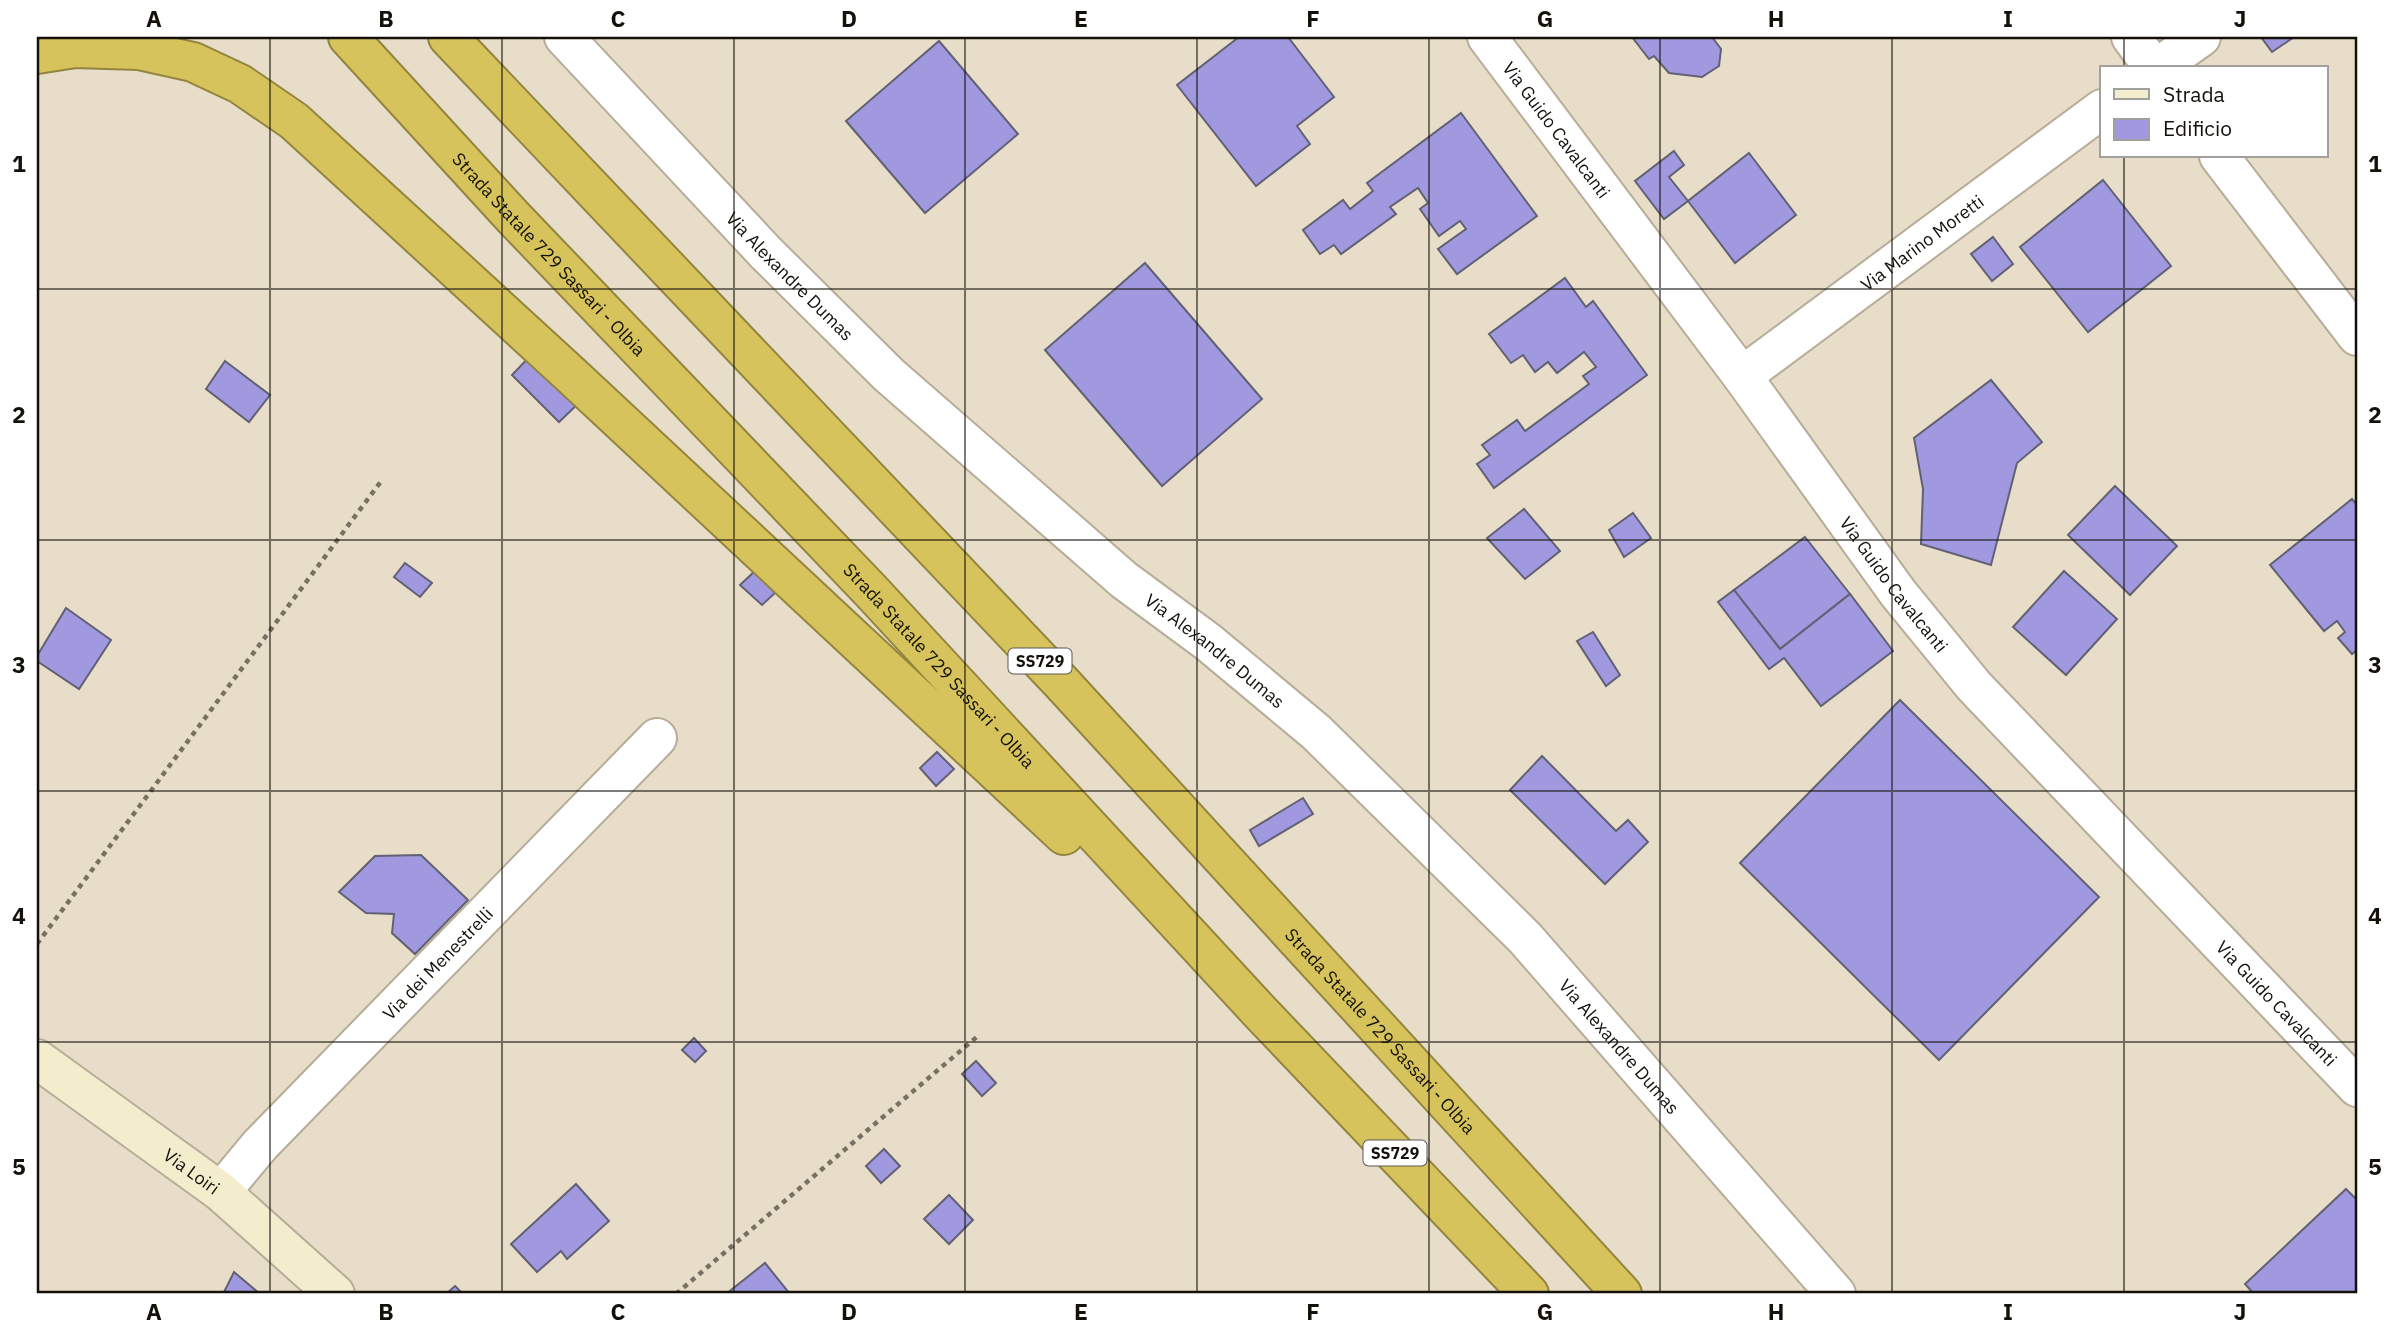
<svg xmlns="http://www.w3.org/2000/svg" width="2394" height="1331" viewBox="0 0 2394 1331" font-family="'IBM Plex Sans',sans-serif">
<rect width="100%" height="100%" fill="#e7ddc8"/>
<g fill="#a199e0" stroke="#626174" stroke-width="2">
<path d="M1239 37H1288L1334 97 1297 126 1310 144 1256 186 1177 85Z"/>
<path d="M1632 37H1712L1721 49 1719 66 1702 77 1669 73 1654 56 1649 59Z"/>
<path d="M2261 37H2294L2272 52Z"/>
<path d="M939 41 1018 134 925 213 846 121Z"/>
<path d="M1461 113 1537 216 1457 274 1438 249 1466 229 1460 221 1439 236 1420 209 1428 203 1418 188 1390 207 1396 214 1341 254 1334 245 1320 254 1303 230 1343 200 1350 209 1373 191 1367 183Z"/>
<path d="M1674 151 1684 165 1669 177 1688 201 1664 219 1635 181Z"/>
<path d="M1749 153 1796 215 1735 263 1688 201Z"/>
<path d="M2103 180 2171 266 2088 332 2020 247Z"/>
<path d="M1993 237 2013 264 1992 281 1971 254Z"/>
<path d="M1145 263 1262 399 1162 486 1045 350Z"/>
<path d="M1565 278 1586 307 1593 301 1647 375 1494 488 1477 464 1490 455 1482 445 1517 420 1525 431 1589 384 1583 376 1596 367 1584 352 1557 373 1548 362 1535 372 1523 355 1511 363 1489 334Z"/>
<path d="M534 352 582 400 559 422 512 375Z"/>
<path d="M225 361 270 395 249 422 206 389Z"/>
<path d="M1991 380 2042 442 2017 463 1991 565 1921 544 1923 489 1914 438Z"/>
<path d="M2115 486 2177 546 2130 595 2068 535Z"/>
<path d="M2352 499 2357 505V650L2352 654 2338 638 2345 632 2337 621 2324 631 2270 565Z"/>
<path d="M1524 509 1560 551 1525 579 1487 538Z"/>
<path d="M1633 513 1651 538 1624 557 1609 530Z"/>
<path d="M1805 537 1850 594 1780 649 1734 590Z"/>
<path d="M405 563 432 583 420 597 394 577Z"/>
<path d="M755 571 776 592 762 605 740 585Z"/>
<path d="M2064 571 2117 619 2066 675 2013 627Z"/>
<path d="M1734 590 1780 649 1850 594 1893 651 1821 706 1784 658 1769 669 1718 602Z"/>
<path d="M66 608 111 640 79 689 37 661V656Z"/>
<path d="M1593 632 1620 675 1606 686 1577 641Z"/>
<path d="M1900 700 2099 897 1939 1060 1740 863Z"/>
<path d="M937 752 954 769 936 786 920 768Z"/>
<path d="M1542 756 1616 831 1628 820 1648 842 1605 884 1510 790Z"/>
<path d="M1303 798 1313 814 1259 846 1250 830Z"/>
<path d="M421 855 468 900 415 954 392 933 394 914 366 913 339 892 375 856Z"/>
<path d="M694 1038 706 1051 695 1062 682 1050Z"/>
<path d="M976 1061 996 1083 982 1096 962 1074Z"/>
<path d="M884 1149 900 1166 881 1183 866 1166Z"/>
<path d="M576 1184 609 1221 567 1259 561 1251 537 1272 511 1244Z"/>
<path d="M2346 1189 2357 1200V1292L2254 1294 2245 1284Z"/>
<path d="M949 1195 973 1220 949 1244 924 1219Z"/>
<path d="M765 1263 790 1294H726Z"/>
<path d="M234 1272 260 1294H223Z"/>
<path d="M455 1286 463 1294H446Z"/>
</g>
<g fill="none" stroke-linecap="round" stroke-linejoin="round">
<g stroke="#b6ac98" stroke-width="42">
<g id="street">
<path id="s1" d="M564 37 766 253 889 375 1124 580 1208 642 1316 732 1525 938 1836 1294"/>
<path id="s2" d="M1487 37 1742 376 1898 593 1974 686 2357 1087"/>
<path d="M2131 37 2154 68"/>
<path d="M2157 68 2201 37"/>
<path d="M2219 156 2357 336"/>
<path id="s3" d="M1742 376 2102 109"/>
<path id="s4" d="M221 1192 260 1145 657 738"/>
</g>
</g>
<g stroke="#b6ac98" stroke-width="42">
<g id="secondary">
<path id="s5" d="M37 1059 221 1192 335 1294"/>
</g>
</g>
<g stroke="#93853f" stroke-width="42">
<g id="highway">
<path id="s6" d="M348 37 512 216 871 591 1260 1012 1529 1294"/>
<path id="s7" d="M448 37 1060 681 1622 1294"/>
<path d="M37 54 75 48 139 50 193 62 240 84 294 121 571 375 1064 835"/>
</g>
</g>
<g stroke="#777063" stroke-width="4.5" stroke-dasharray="5 5" stroke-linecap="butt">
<path d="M37 944 382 480"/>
<path d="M676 1294 979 1035"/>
</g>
<use href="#street" stroke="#fff" stroke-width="38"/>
<use href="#secondary" stroke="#f3edce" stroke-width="38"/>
<use href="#highway" stroke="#d7c35b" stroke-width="38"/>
</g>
<path fill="none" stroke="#14110a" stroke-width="2" stroke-opacity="0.55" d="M270 37V1294M502 37V1294M734 37V1294M965 37V1294M1197 37V1294M1429 37V1294M1660 37V1294M1892 37V1294M2124 37V68M2124 156V1294M37 289H2357M37 540H2357M37 791H2357M37 1042H2357"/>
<g text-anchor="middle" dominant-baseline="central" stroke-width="5" stroke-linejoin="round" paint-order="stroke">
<g fill="#fff" stroke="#5a5854" stroke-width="2">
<rect x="1008.5" y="648.5" width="63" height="25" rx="5"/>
<rect x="1363.5" y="1140.5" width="63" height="25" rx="5"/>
</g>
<g font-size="16" font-weight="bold" fill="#14110a">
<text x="1040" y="661">SS729</text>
<text x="1395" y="1153">SS729</text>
</g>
<g font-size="18" fill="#14110a" stroke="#fff">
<text stroke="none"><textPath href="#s2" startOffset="116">Via Guido Cavalcanti</textPath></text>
<text stroke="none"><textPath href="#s3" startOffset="224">Via Marino Moretti</textPath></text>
<text stroke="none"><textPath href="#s6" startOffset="296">Strada Statale 729 Sassari - Olbia</textPath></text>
<text stroke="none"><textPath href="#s1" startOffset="329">Via Alexandre Dumas</textPath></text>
<text stroke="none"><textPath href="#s2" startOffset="682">Via Guido Cavalcanti</textPath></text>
<text stroke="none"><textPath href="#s1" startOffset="896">Via Alexandre Dumas</textPath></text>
<text stroke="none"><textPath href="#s6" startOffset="863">Strada Statale 729 Sassari - Olbia</textPath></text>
<text stroke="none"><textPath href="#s4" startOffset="315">Via dei Menestrelli</textPath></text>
<text stroke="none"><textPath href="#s2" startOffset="1250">Via Guido Cavalcanti</textPath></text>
<text stroke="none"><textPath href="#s7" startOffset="1363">Strada Statale 729 Sassari - Olbia</textPath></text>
<text stroke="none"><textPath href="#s1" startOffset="1463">Via Alexandre Dumas</textPath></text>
<text stroke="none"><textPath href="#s5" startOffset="191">Via Loiri</textPath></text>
</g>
</g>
<rect width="2394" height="1331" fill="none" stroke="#ffffff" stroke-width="77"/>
<rect x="2100" y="66" width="228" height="91" fill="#ffffff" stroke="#a1a09d" stroke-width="2"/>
<rect x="2114" y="89" width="35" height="10" fill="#f3edce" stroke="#a1a09d" stroke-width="2"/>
<text x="2163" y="102" font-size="21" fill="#14110a">Strada</text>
<rect x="2114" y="119" width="35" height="21" fill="#a199e0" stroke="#a1a09d" stroke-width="2"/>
<text x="2163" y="136" font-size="21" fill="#14110a">Edificio</text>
<rect x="38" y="38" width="2318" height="1254" fill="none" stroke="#14110a" stroke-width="2.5"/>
<g font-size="23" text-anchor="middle" font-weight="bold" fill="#14110a">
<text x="154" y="27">A</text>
<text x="386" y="27">B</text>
<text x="618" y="27">C</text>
<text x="849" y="27">D</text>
<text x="1081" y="27">E</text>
<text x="1313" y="27">F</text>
<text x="1545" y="27">G</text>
<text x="1776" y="27">H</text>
<text x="2008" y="27">I</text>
<text x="2240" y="27">J</text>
<text x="19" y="172">1</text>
<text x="2375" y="172">1</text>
<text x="19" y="423">2</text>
<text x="2375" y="423">2</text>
<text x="19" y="673">3</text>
<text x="2375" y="673">3</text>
<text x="19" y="924">4</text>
<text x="2375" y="924">4</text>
<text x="19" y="1175">5</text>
<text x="2375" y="1175">5</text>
<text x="154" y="1320">A</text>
<text x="386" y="1320">B</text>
<text x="618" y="1320">C</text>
<text x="849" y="1320">D</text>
<text x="1081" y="1320">E</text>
<text x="1313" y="1320">F</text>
<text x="1545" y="1320">G</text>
<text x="1776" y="1320">H</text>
<text x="2008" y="1320">I</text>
<text x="2240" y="1320">J</text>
</g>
</svg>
